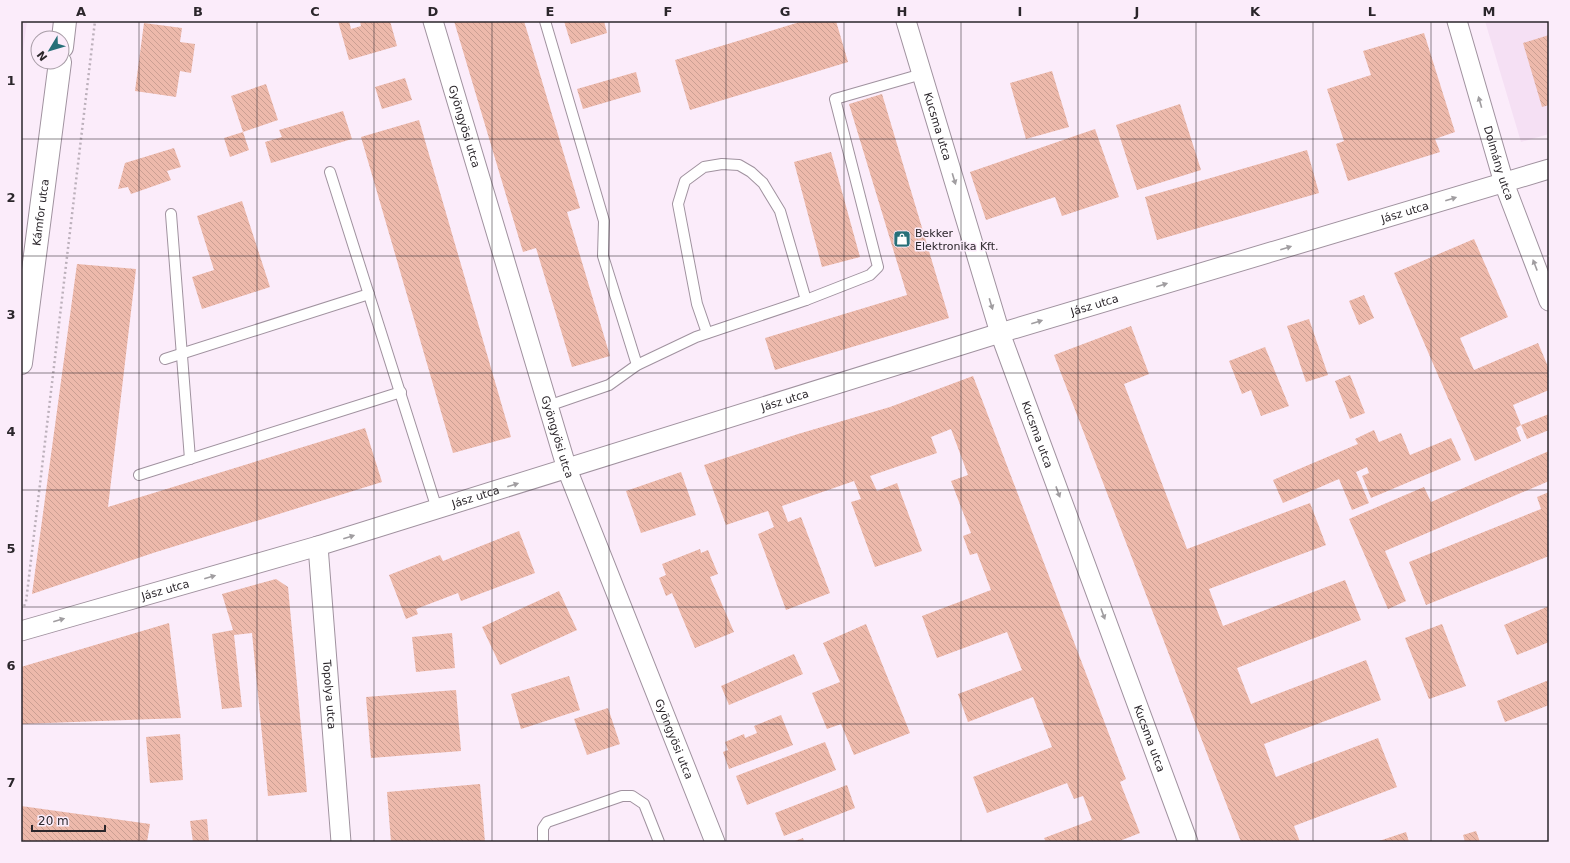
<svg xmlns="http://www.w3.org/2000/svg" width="1570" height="863" viewBox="0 0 1570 863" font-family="'DejaVu Sans',sans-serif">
<defs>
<pattern id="building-back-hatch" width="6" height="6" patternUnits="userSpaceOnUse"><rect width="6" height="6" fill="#edb9ab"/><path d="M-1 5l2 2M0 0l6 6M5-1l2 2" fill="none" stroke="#cb9f93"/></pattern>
</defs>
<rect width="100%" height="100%" fill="#fbecfa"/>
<g fill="#f5e0f4">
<path d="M21 21H27L21 67Z"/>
<path d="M1485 21H1549V134L1521 142Z"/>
</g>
<g fill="url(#building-back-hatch)">
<path d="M338 21H349L351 29 361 26 360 21H390L397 46 349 60Z"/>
<path d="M454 21H524L580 208 567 212 610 356 572 367 536 248 523 252Z"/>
<path d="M564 21H604L607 33 571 44Z"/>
<path d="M803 21H836L848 62 690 110 675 60Z"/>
<path d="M144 23 182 28 180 42 195 44 191 73 180 71 176 97 135 91Z"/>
<path d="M1424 33 1455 132 1435 139 1440 152 1348 181 1336 144 1344 141 1327 89 1371 75 1363 51Z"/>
<path d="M1549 35V105L1542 107 1523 43Z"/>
<path d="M1052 71 1069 127 1026 139 1010 83Z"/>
<path d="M636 72 641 92 583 109 577 89Z"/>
<path d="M405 78 412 100 382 109 375 87Z"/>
<path d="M266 84 278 120 243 132 231 96Z"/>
<path d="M882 94 949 318 775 370 765 338 907 295 849 104Z"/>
<path d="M1180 104 1201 170 1137 190 1116 125Z"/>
<path d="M343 111 352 139 271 163 265 142 282 137 279 130Z"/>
<path d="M419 120 511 437 453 453 361 137Z"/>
<path d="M1095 129 1119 197 1062 216 1055 197 986 220 970 172Z"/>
<path d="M243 132 249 150 230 157 224 138Z"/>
<path d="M174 148 181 167 167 171 171 180 131 194 128 187 118 189 125 163Z"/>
<path d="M1307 150 1319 193 1157 240 1145 197Z"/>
<path d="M831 152 860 257 822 267 794 162Z"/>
<path d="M242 201 270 287 202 309 192 277 214 270 197 216Z"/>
<path d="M1474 239 1508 317 1460 338 1474 370 1538 343 1549 369V390L1513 405 1521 425 1549 414V430L1527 439 1521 425 1516 428 1521 441 1475 461 1394 273Z"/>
<path d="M77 264 136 269 108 507 365 428 382 482 153 553 32 594Z"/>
<path d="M1364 295 1374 318 1359 325 1349 301Z"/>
<path d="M1309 319 1328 375 1306 382 1287 326Z"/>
<path d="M1131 326 1149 374 1124 384 1187 549 1310 503 1326 545 1209 589 1223 626 1345 580 1361 620 1237 668 1251 704 1366 660 1381 700 1264 744 1276 777 1378 738 1397 787 1294 826 1300 842H1241L1054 355Z"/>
<path d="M1265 347 1289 406 1261 416 1251 390 1242 394 1229 361Z"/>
<path d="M1350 375 1365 413 1350 419 1335 381Z"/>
<path d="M973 376 1126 779 1120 782 1140 833 1117 842H1046L1044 838 1092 820 1083 796 1074 799 1067 783 987 813 973 777 1052 747 1033 697 968 722 958 694 1022 670 1007 632 937 658 922 616 991 590 977 553 970 555 963 536 971 533 951 481 968 475 951 429 931 437 937 453 870 476 877 491 897 483 922 551 875 567 851 502 861 499 854 481 782 506 788 522 801 517 830 593 786 610 758 534 774 527 768 511 726 525 704 465 798 434 890 407Z"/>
<path d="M1374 430 1379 442 1401 433 1410 455 1451 438 1461 460 1371 498 1362 476 1369 473 1367 467 1356 472 1369 503 1352 510 1339 479 1283 503 1273 480 1358 444 1355 439Z"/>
<path d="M1549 451V481L1385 551 1406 601 1388 609 1349 519 1424 487 1431 502Z"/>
<path d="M681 472 696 515 641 533 626 491Z"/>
<path d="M1549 492V556L1426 605 1409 562 1541 509 1537 497Z"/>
<path d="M519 531 535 573 461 601 458 593 416 609 418 614 406 619 389 575 440 555 443 561Z"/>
<path d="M700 549 701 553 708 550 718 574 710 577 734 632 695 648 672 593 666 596 659 578 666 575 662 564Z"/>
<path d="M276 579 288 587 307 792 268 796 252 633 234 635 242 707 222 709 212 634 233 630 222 594Z"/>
<path d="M559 591 577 630 500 665 482 627Z"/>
<path d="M1549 606V642L1517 655 1504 625Z"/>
<path d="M169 623 181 718 21 724V667Z"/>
<path d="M866 624 910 733 854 755 841 724 827 729 812 693 840 682 823 643Z"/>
<path d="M1442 624 1466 686 1429 699 1405 638Z"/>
<path d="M452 633 455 668 416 672 412 637Z"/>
<path d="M794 654 803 674 729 705 721 686Z"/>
<path d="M569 676 580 710 521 729 511 694Z"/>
<path d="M1549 680V705L1505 722 1497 701Z"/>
<path d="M456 690 461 751 371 758 366 697Z"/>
<path d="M608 708 620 744 587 755 574 719Z"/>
<path d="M781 715 793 745 729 769 723 752 728 750 725 742 744 734 745 738 757 733 754 726Z"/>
<path d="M180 734 183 780 150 783 146 737Z"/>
<path d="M825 742 836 770 747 805 736 776Z"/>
<path d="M480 784 485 842H391L387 792Z"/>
<path d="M847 785 855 808 784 836 775 813Z"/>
<path d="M21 806 150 824 147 842H21Z"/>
<path d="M207 819 209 842H193L190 821Z"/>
<path d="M1476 831 1480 842H1465L1463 835Z"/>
<path d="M1406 832 1409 842H1376Z"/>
<path d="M803 838 804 842H792Z"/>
</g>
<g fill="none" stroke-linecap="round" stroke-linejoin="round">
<g stroke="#a0929f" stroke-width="12">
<g id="service">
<path d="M545 21 604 221 603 256 637 365"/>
<path d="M330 172 437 509"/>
<path d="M171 214 190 459"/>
<path d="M707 333 697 304 678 204 685 181 704 167 722 164 739 165 751 172 763 183 780 211 806 300"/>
<path d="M165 359 369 294"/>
<path d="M548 406 609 385 637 365 696 337 806 300 870 275 878 267 835 99 922 74"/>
<path d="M139 475 401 392"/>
<path d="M543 842V828L547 822 622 796H632L644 804 659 842"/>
</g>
</g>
<g stroke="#a0929f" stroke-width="21">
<g id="minor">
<path id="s1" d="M433 21 567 469 715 842"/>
<path id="s2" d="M906 21 1000 333 1188 842"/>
<path id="s3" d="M1457 21 1504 183 1549 301"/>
<path id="s4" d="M318 546 341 842"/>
<path id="s5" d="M21 631 318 546 1000 333 1549 169"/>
</g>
</g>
<g stroke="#a0929f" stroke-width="24">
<g id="tertiary">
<path d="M62 47 65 21"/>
<path id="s6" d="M21 363 60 62"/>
</g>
</g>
<path stroke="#bcb0bb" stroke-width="2.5" stroke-dasharray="2 3" stroke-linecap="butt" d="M24 606 26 602 95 21"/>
<use href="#service" stroke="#fff" stroke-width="10"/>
<use href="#minor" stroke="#fff" stroke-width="19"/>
<use href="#tertiary" stroke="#fff" stroke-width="22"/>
</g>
<defs><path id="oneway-solid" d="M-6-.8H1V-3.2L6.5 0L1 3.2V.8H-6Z"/></defs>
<g fill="#a09da0">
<use href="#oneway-solid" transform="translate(1480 102) rotate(-106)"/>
<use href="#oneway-solid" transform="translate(954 179) rotate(73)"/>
<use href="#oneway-solid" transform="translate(1451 199) rotate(-17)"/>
<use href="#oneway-solid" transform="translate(1286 248) rotate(-17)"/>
<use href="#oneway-solid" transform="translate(1535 265) rotate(-111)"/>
<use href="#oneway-solid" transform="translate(1162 285) rotate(-17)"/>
<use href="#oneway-solid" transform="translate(991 304) rotate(73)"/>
<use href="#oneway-solid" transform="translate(1037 322) rotate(-17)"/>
<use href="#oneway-solid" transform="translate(513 485) rotate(-17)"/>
<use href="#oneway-solid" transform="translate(1058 492) rotate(70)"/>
<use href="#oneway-solid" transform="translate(349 537) rotate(-17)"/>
<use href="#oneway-solid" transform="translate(210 577) rotate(-16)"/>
<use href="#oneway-solid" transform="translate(1103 614) rotate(70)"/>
<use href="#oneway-solid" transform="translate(59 620) rotate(-16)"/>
</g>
<path fill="none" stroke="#2b262b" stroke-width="1" stroke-opacity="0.55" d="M139 21V842M257 21V842M374 21V842M492 21V842M609 21V842M726 21V842M844 21V842M961 21V842M1078 21V842M1196 21V842M1313 21V842M1431 21V842M21 139H1549M21 256H1549M21 373H1549M21 490H1549M21 607H1549M21 724H1549"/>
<defs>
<g id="shop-square" transform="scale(0.9)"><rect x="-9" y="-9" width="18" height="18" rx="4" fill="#266f78" stroke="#fbecfa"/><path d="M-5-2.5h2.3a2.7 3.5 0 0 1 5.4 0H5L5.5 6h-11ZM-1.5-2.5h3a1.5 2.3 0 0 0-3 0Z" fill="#fff"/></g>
</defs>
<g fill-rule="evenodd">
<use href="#shop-square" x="902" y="239"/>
</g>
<g text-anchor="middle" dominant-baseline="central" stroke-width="3" stroke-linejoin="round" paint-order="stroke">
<g font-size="11" fill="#2b262b" stroke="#fbecfa">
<text stroke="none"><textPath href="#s1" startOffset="110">Gyöngyösi utca</textPath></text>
<text stroke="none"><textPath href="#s2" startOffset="110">Kucsma utca</textPath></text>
<text stroke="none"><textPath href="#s3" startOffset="148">Dolmány utca</textPath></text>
<text stroke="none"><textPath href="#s5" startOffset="1446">Jász utca</textPath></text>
<text stroke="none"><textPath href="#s6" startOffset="152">Kámfor utca</textPath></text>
<text stroke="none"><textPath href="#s5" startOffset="1122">Jász utca</textPath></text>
<text stroke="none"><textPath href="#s5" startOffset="798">Jász utca</textPath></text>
<text stroke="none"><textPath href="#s2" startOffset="434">Kucsma utca</textPath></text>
<text stroke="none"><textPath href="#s1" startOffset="434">Gyöngyösi utca</textPath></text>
<text stroke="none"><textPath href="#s5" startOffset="474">Jász utca</textPath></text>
<text stroke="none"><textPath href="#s5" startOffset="150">Jász utca</textPath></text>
<text stroke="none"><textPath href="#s4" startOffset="149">Topolya utca</textPath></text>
<text stroke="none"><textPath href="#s1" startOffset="758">Gyöngyösi utca</textPath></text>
<text stroke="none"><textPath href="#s2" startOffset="758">Kucsma utca</textPath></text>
</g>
<g font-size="11" fill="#2b262b" stroke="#fbecfa" text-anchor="start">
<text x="915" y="233">Bekker<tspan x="915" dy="13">Elektronika Kft.</tspan></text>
</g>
</g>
<rect width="1570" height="863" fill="none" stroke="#fbecfa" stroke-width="44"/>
<g transform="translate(50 50) rotate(232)"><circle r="19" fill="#fbecfa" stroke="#a89da7"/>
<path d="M0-3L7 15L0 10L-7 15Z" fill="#266f78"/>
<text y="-6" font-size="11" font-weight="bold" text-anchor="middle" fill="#2b262b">N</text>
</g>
<path d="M32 825v6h73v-6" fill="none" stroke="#2b262b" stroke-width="2"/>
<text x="38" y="825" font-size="12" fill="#2b262b" stroke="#fbecfa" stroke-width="3" paint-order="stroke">20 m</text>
<rect x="22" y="22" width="1526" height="819" fill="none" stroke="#2b262b" stroke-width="1.5"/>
<g font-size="13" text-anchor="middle" font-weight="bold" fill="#2b262b">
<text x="81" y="16">A</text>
<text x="198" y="16">B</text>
<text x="315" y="16">C</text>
<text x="433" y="16">D</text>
<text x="550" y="16">E</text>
<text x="668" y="16">F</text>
<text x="785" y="16">G</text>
<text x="902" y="16">H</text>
<text x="1020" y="16">I</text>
<text x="1137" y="16">J</text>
<text x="1255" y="16">K</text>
<text x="1372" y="16">L</text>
<text x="1489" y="16">M</text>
<text x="11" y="85">1</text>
<text x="11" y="202">2</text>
<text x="11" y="319">3</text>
<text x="11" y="436">4</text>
<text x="11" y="553">5</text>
<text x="11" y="670">6</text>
<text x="11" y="787">7</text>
</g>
</svg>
